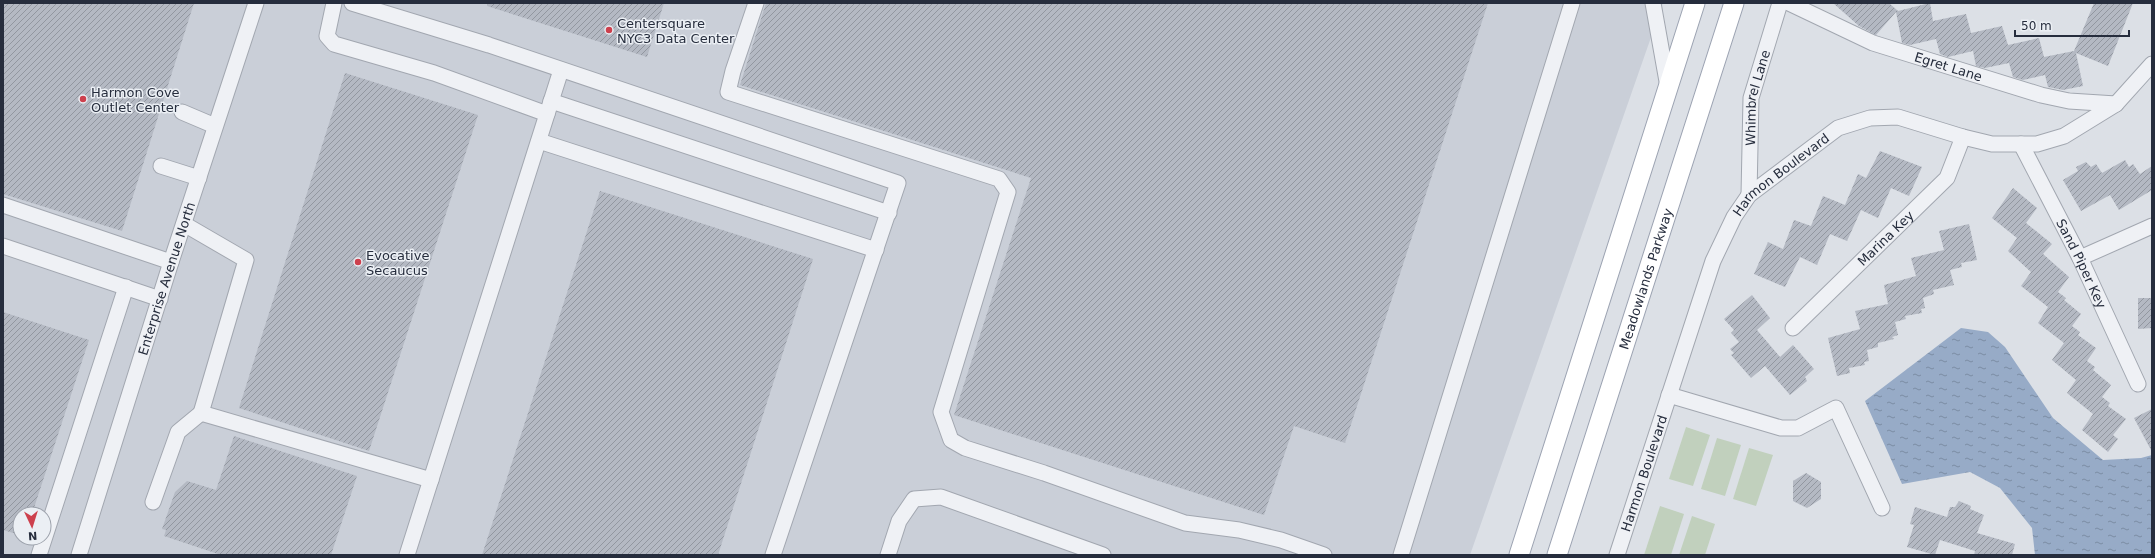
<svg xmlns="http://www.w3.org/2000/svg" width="2155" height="558" viewBox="0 0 2155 558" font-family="'DejaVu Sans',sans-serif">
<defs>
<pattern id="water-ripples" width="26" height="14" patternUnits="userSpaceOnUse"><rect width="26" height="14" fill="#97abc7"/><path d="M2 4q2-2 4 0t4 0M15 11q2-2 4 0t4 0" fill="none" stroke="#7b8ca3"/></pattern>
<pattern id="building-hatch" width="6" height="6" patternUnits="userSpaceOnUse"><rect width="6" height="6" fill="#b4b9c3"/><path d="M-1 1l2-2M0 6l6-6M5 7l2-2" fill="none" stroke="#9297a0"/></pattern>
</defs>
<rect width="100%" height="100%" fill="#dce0e6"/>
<path fill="#cacfd8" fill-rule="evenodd" d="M3 3H1663L1470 555H3ZM20 514H44V538H20Z"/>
<g fill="#c1d0bd">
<path d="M1686 427 1710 435 1693 486 1669 479Z"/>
<path d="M1717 438 1741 445 1725 496 1701 489Z"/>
<path d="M1749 448 1773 455 1756 506 1733 499Z"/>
<path d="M1660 506 1684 514 1671 555H1644Z"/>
<path d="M1692 516 1715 524 1705 555H1679Z"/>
</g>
<path fill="url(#water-ripples)" d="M1961 328 1988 332 2005 347 2053 418 2103 460 2141 458 2152 455V555H2035L2032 528 2000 488 1970 472 1902 484 1865 401Z"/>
<g fill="url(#building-hatch)">
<path d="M3 3H194L122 231 3 194Z"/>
<path d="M488 3H664L647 57 487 6Z"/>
<path d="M766 3H1488L1345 443 1294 426 1264 515 954 415 1031 178 740 85Z"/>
<path d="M1833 3H1889L1898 11 1930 3 1933 21 1966 14 1971 33 2002 26 2008 45 2039 38 2044 57 2074 51 2094 3H2133L2108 66 2076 53 2083 86 2063 90 2048 87 2045 75 2023 80 2013 77 2009 63 1985 68 1976 66 1973 51 1948 57 1940 54 1936 39 1910 45 1902 43 1896 12 1876 35 1859 26Z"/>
<path d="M345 73 478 115 369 451 239 408Z"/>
<path d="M1880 151 1922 167 1909 196 1891 188 1878 218 1861 210 1847 241 1830 234 1817 265 1800 257 1785 287 1754 274 1768 242 1783 249 1794 220 1811 226 1823 196 1845 205 1858 174 1866 178Z"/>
<path d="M2125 160 2129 167 2133 164 2140 174 2152 166V190L2119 210 2110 195 2081 211 2063 180 2078 171 2076 167 2086 162 2091 167 2096 164 2102 173Z"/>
<path d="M2013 188 2037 208 2026 223 2052 244 2043 254 2069 277 2058 292 2066 298 2064 300 2081 314 2072 326 2080 332 2078 335 2096 348 2087 361 2095 367 2093 370 2111 385 2102 397 2110 403 2108 406 2126 419 2113 435 2118 439 2108 452 2082 430 2093 414 2067 393 2076 380 2052 360 2064 343 2038 323 2048 307 2021 286 2031 272 2008 251 2017 238 1992 218Z"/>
<path d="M600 191 813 259 718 555H482Z"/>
<path d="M1969 224 1977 260 1961 263 1962 267 1950 270 1954 285 1933 290 1934 294 1923 298 1925 308 1921 309 1922 313 1905 316 1906 319 1895 322 1898 335 1892 337 1894 339 1878 343V347L1867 350 1869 361 1864 362 1865 365 1849 368 1850 373 1837 376 1828 338 1860 329 1855 311 1888 304 1884 285 1916 276 1911 258 1944 250 1939 231Z"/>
<path d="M1752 295 1770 318 1757 330 1780 357 1793 345 1814 369 1805 377 1807 381 1790 395 1765 366 1751 378 1731 355 1734 353 1730 349 1739 342 1731 333 1734 330 1724 319Z"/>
<path d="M2138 298H2152V328L2138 329Z"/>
<path d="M3 312 89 340 32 514H20V535L3 530Z"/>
<path d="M2152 409V452L2134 418Z"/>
<path d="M234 436 357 476 331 555H221L164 536 166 530 162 529 175 492 187 481 216 490Z"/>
<path d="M1806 473 1821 482V499L1807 508 1793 501V481Z"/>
<path d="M1959 501 1971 506 1970 509 1984 515 1977 533 2015 544 2012 555H1974L1975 551 1940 540 1935 555 1907 547 1914 525 1910 524 1915 507 1947 517 1950 507H1955Z"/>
</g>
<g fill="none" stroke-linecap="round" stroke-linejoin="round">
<g stroke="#a2a7b0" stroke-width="17">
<g id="minor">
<path d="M334 3 327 36 334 44 434 73 547 114"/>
<path d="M352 3 489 45 898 183 773 555"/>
<path d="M756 3 733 71 728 92 999 179 1008 192 941 412 951 440 965 448 1044 473 1185 523 1239 530 1281 540 1324 555"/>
<path d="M1653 3 1668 87"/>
<path id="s1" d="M1789 3 1873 43 2041 95 2069 101 2116 104"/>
<path d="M551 101 889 213"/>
<path d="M182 112 215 126"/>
<path d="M539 141 876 250"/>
<path id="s2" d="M2021 144 2080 258 2138 384"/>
<path d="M161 166 199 178"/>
<path id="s3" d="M1749 195 1751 98 1780 3"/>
<path d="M3 205 171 262"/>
<path d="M184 224 246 260 201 413 431 480"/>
<path d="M3 246 160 299"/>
<path d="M2080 258 2152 226"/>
<path id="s4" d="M1793 328 1947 178 1963 137"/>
<path d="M1669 395 1781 428H1798L1836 408 1882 508"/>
<path d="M153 502 178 432 201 413"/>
<path d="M39 555 126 287"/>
<path id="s5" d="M79 555 171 262 256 3"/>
<path d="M407 555 561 70"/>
<path d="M888 555 899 521 914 499 941 497 1103 555"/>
<path d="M1401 555 1572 3"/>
<path id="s6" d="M1617 555 1713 261 1734 217 1749 195 1838 128 1870 118 1898 117 1963 137 1992 144H2037L2064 136 2116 104 2152 64"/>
</g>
</g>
<g stroke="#9ca3b2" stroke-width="21">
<g id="major">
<path d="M1519 555 1695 3"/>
<path id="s7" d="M1557 555 1734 3"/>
</g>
</g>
<use href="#minor" stroke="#eff1f5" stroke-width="15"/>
<use href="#major" stroke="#fff" stroke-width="19"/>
</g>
<g fill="#cd404d" stroke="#ebeff4" stroke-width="1.5">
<circle cx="609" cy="30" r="4"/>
<circle cx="83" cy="99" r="4"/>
<circle cx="358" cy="262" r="4"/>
</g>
<g text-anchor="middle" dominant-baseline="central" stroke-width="3" stroke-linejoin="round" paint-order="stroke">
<g font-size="13" fill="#262d3d" stroke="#ebeff4" text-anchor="start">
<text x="617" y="23">Centersquare<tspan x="617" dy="15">NYC3 Data Center</tspan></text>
<text x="91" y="92">Harmon Cove<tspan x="91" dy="15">Outlet Center</tspan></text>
<text x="366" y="255">Evocative<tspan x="366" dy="15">Secaucus</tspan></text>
</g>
<g font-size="13" fill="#262d3d" stroke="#ebeff4">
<text stroke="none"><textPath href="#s1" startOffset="172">Egret Lane</textPath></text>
<text stroke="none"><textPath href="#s3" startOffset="98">Whimbrel Lane</textPath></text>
<text stroke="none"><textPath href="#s6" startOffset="422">Harmon Boulevard</textPath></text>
<text stroke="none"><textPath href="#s4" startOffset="129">Marina Key</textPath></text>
<text stroke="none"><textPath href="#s2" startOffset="134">Sand Piper Key</textPath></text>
<text stroke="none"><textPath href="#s5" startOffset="290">Enterprise Avenue North</textPath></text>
<text stroke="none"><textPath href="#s7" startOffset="290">Meadowlands Parkway</textPath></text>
<text stroke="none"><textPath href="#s6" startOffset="86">Harmon Boulevard</textPath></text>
</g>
</g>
<rect width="2155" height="558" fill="none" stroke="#262d3d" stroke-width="8"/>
<g transform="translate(32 526) rotate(176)"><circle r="19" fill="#ebeff4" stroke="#9ca1ab"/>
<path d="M0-3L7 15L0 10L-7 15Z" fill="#cd404d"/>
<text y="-6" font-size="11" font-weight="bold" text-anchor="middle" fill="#262d3d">N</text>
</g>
<path d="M2015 30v6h114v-6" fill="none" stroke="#262d3d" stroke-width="2"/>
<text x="2021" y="30" font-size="12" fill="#262d3d" stroke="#ebeff4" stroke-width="3" paint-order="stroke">50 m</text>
</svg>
